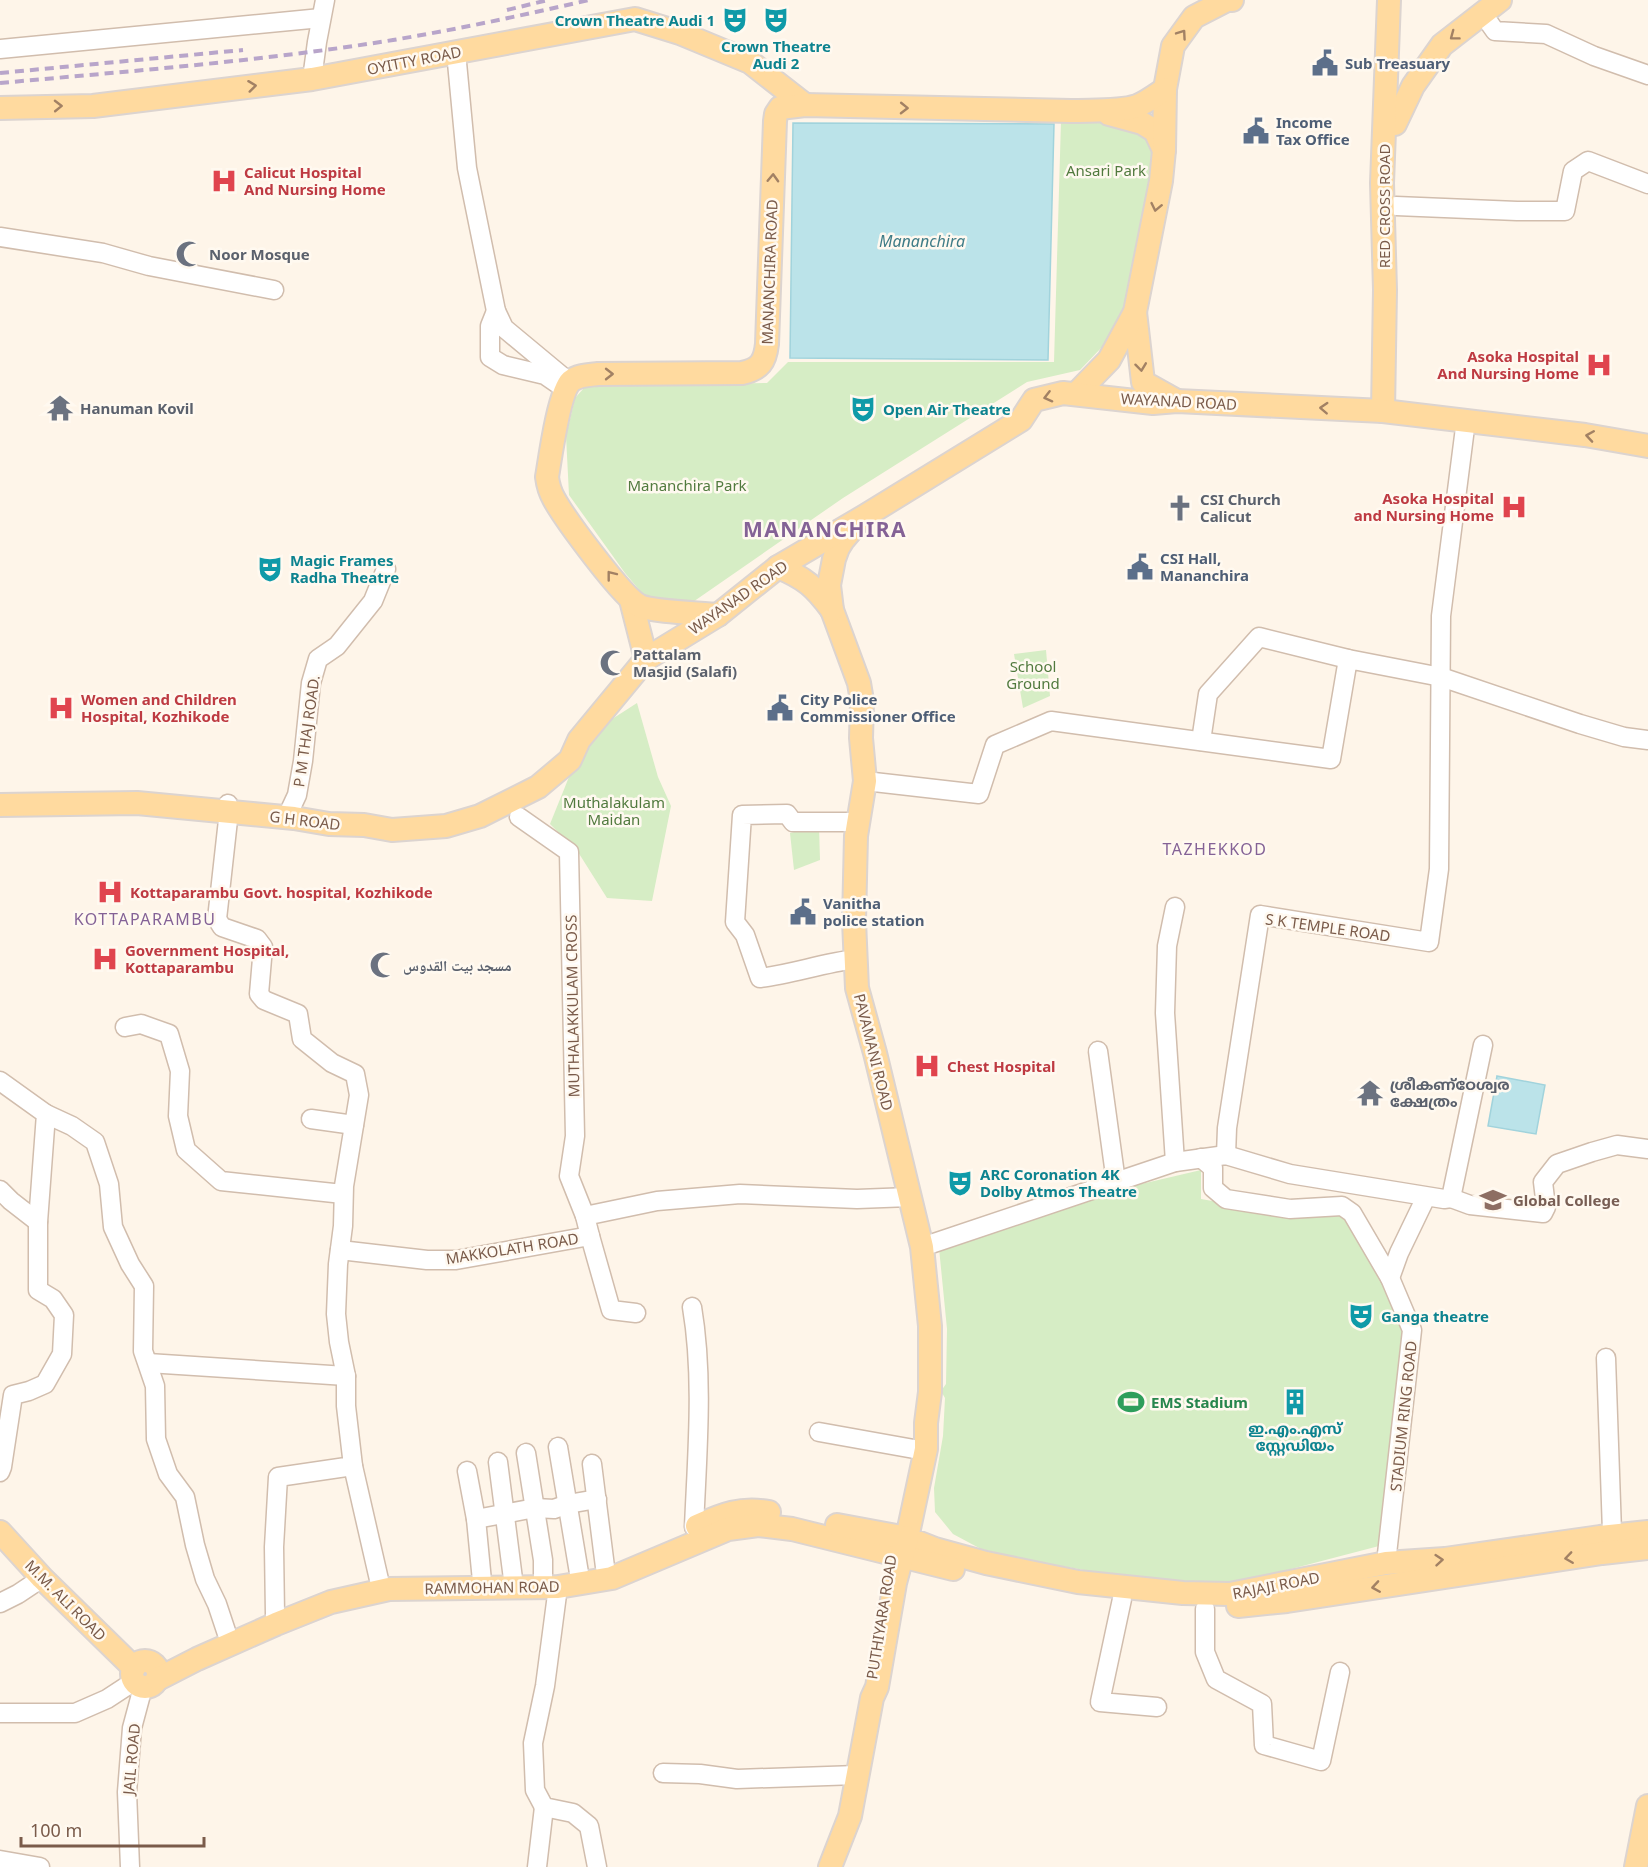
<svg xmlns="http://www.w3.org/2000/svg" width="1648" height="1867" viewBox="0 0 1648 1867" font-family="'Noto Sans','Noto Naskh Arabic','Noto Sans Malayalam',sans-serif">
<rect width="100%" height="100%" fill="#fef5e9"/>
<g fill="#d6edc5">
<path d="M1061 121 1122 123 1139 127 1156 148 1125 323 1080 370 1027 382 843 498 690 604 646 598 625 573 569 495 566 436 575 398 585 387 767 383 788 362H1054Z"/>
<path d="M1046 650 1050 696 1023 708 1014 654Z"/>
<path d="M637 703 658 777 671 806 652 901 607 898 578 852 550 824 571 772 609 721Z"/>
<path d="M819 826 820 860 794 870 790 833Z"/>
<path d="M1201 1170V1199L1287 1214 1346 1213 1382 1276 1405 1334 1379 1546 1226 1586 1185 1588 1039 1562 981 1549 953 1534 935 1512 934 1488 943 1436 945 1398 941 1391 946 1384 947 1329 939 1248 1137 1185Z"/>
</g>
<g fill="#bbe3e9" stroke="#a1d3dc" stroke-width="1.5">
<path d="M793 123 1054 124 1048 360 790 358Z"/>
<path d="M1497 1076 1545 1085 1536 1134 1488 1126Z"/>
</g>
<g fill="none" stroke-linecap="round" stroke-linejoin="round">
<g stroke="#d1bdad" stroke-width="21">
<g id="minor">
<path d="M1483 14 1495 31 1546 34 1594 56 1648 75"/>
<path d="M0 49 321 18"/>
<path d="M456 52 467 168 496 311 504 328 569 382"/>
<path d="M312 79 317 42 325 0"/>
<path d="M1396 206 1517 211H1565L1573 171 1588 161 1648 184"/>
<path d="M0 237 103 253 149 266 274 290"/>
<path d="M496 311 490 326V357L503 365 545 375 561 386"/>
<path d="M1201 741 1208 694 1259 637 1348 659"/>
<path d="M865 781 979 794 995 745 1051 721 1331 759 1348 659 1441 677 1580 724 1624 737 1648 740"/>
<path d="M228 804 229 811 217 919 222 927 257 939 263 947 259 994 264 1000 298 1014 302 1039 332 1063 355 1074 359 1095 344 1186 343 1226 338 1264 336 1314 339 1342 346 1376V1406L353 1466 278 1477 274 1547 275 1615"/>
<path d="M290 810 297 795 303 761 311 683 318 659 337 646 373 601 386 569"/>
<path d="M519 817 569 852 575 1136 569 1176 585 1216"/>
<path d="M856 959C823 963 792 974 760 978L745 935 735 922 742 815 787 814 793 822H858"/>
<path d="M125 1027 141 1024 169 1034 180 1071 178 1116 186 1150 221 1181 343 1194"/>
<path d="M1098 1051 1116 1182"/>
<path d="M0 1081 46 1114 38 1222V1290L53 1299 64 1315 62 1354 45 1384 29 1391 13 1395 2 1467 0 1472"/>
<path d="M46 1114 72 1126 95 1142 109 1184 113 1227 130 1264 144 1286 143 1351 155 1386 156 1439 168 1474 185 1497 195 1545 205 1579 217 1604 227 1634"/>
<path d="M311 1119 354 1125"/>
<path d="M1226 1155 1227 1128 1260 915 1429 942 1439 869 1441 616 1466 420"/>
<path d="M1201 1158 1213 1168V1188L1226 1199 1290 1209 1342 1206 1352 1213 1390 1278 1412 1330 1386 1563"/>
<path d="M1175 1162 1165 1013 1167 946 1175 907"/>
<path d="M0 1190 11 1201 38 1222"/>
<path d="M1451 1198 1470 1205 1543 1213 1546 1207 1543 1182 1557 1164 1592 1152 1617 1145 1648 1149"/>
<path d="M590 1236 611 1310 636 1313"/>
<path d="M922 1247 1175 1162 1226 1155 1290 1174 1444 1199 1451 1198 1483 1045"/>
<path d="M340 1250 427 1260H456L590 1236 585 1216 657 1201 740 1194 857 1199 910 1197"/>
<path d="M1390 1278 1399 1253 1426 1197"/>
<path d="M692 1307C704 1378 697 1455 694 1527"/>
<path d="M1606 1358 1612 1532"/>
<path d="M148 1363 346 1376"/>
<path d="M819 1432 914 1449"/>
<path d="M558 1447 579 1573"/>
<path d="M526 1453 543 1560V1577"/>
<path d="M498 1462 513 1579"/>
<path d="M592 1464 605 1567"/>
<path d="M353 1466 380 1584"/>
<path d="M467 1471 476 1519 482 1581"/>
<path d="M476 1519 535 1508 554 1509 568 1504 597 1499"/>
<path d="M558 1587 545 1686 533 1743 535 1790 544 1807 573 1813 589 1826 597 1867"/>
<path d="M1122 1599 1100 1702 1157 1707"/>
<path d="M0 1603 18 1594 42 1578"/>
<path d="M1205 1609V1652L1216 1679 1262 1704 1264 1745 1321 1761 1340 1672"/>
<path d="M0 1713H75L107 1699 133 1682"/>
<path d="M663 1773 700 1774 737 1779 857 1775"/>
<path d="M0 1860 40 1867"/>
<path d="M130 1867 127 1792 132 1728 143 1687"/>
<path d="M537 1867 544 1807"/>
</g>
</g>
<g stroke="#dcd4d0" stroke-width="26">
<g id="major">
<path d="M0 108 93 106 312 79 635 19 680 33 750 62 805 105"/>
<path d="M1109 114 1142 123 1155 131 1164 150"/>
<path d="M1395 124 1413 86 1442 45 1500 0"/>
<path d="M1135 312 1143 382 1177 401"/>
<path d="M1076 394 1109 360 1135 312 1161 181 1164 150 1165 89 1173 46 1194 17 1227 0H1232"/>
<path d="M1383 411 1385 290 1382 183 1389 0"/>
<path d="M854 527 843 540 838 548 834 559 829 585 832 610 859 683 862 701 861 738 865 781 856 836 854 921 857 988 875 1053 922 1247 930 1326V1392L926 1423V1449L907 1538 935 1549 986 1563 1078 1582 1183 1593 1230 1594 1386 1563 1445 1559 1600 1537 1648 1532"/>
<path d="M778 567C805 578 815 587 832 610"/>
<path d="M631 600 646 659"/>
<path d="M718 615C700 613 654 612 640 606 623 598 565 519 554 499 550 492 548 485 547 477 550 459 559 392 571 381 578 375 589 375 598 374L742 373C760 369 765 362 767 344L775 121 776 114 780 108 805 105 1071 111C1091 110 1119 112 1137 106 1147 102 1156 95 1165 89"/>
<path d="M0 805 137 803 294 818 329 824 364 825 392 830 446 826 480 816 538 787 570 760 579 740 646 659 718 615 778 567 865 516 1021 420 1034 400 1063 393 1153 403 1177 401 1383 411 1585 435 1648 446"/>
<path d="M697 1526C723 1514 741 1507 769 1512"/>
<path d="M0 1532 42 1578 134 1668"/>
<path d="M1238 1606 1287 1601 1602 1553 1648 1548"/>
<circle cx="145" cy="1674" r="13"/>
<path d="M158 1679 197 1659 276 1624 331 1602 389 1589 558 1587 612 1578 728 1529 758 1525 792 1529 953 1569"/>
<path d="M830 1867 850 1816 872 1698 877 1687 895 1583 907 1538 837 1525"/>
<path d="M1636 1867 1648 1806"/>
</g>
</g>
<use href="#minor" stroke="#fff" stroke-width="18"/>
<use href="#major" stroke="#ffda9f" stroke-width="22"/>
<g stroke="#b8a5ca" stroke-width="4" stroke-dasharray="9 6" stroke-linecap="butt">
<path d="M507 10 548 0"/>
<path d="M0 73 243 50"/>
<path d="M0 83C131 71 263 61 393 40 459 29 524 15 589 0"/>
</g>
</g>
<defs><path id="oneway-chevron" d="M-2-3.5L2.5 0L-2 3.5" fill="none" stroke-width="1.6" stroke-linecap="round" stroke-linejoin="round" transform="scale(1.5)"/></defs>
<g stroke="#a28164">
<use href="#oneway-chevron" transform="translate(1182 34) rotate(-55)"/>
<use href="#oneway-chevron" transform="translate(1454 36) rotate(143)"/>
<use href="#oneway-chevron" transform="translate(252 86) rotate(-7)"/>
<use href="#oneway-chevron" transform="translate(58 106) rotate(-1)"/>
<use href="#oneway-chevron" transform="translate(904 108) rotate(1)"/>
<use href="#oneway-chevron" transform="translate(773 178) rotate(-88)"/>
<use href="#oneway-chevron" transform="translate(1156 207) rotate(102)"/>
<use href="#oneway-chevron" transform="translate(1141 367) rotate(83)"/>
<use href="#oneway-chevron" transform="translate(609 374)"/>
<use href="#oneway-chevron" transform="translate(1048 397) rotate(166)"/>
<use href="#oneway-chevron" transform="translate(1324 408) rotate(-177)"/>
<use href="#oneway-chevron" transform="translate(1590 436) rotate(-171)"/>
<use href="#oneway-chevron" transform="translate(611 575) rotate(-128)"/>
<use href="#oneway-chevron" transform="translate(1569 1558) rotate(172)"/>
<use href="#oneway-chevron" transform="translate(1439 1560) rotate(-5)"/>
<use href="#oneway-chevron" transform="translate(1376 1587) rotate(171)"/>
</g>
<defs>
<g id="theatre-bare" transform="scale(2.07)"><path d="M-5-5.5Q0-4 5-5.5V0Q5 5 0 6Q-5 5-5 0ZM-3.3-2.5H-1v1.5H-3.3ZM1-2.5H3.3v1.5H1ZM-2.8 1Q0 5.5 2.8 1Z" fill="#0f9aa8" stroke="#fff9f0" stroke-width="2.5" paint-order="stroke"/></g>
<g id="civic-bare" transform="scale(2.07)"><path d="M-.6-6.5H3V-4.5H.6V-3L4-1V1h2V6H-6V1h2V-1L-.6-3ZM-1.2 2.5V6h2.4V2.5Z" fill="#5c6f8a" stroke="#fff9f0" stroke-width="2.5" paint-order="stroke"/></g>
<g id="hospital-bare" transform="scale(2.07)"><path d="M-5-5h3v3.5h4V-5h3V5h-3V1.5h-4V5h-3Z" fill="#e0444e" stroke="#fff9f0" stroke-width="2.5" paint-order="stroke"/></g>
<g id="mosque-bare" transform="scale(2.07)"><path d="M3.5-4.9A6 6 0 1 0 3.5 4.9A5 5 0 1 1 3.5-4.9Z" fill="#6b7280" stroke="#fff9f0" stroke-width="2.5" paint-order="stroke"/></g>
<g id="temple-bare" transform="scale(2.07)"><path d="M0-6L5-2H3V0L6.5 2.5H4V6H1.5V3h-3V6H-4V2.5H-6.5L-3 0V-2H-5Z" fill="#6b7280" stroke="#fff9f0" stroke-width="2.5" paint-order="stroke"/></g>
<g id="church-bare" transform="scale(2.07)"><path d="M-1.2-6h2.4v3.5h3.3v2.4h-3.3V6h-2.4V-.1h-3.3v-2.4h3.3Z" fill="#6b7280" stroke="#fff9f0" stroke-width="2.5" paint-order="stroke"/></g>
<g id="university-bare" transform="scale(2.07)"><path d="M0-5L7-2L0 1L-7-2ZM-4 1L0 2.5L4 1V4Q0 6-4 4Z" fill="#8d6e63" stroke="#fff9f0" stroke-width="2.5" paint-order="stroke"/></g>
<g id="stadium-bare" transform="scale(2.07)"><path d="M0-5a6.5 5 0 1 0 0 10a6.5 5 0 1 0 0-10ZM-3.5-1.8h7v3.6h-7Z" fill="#2e9e5b" stroke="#fff9f0" stroke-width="2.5" paint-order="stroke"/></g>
<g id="building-bare" transform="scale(2.07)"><path d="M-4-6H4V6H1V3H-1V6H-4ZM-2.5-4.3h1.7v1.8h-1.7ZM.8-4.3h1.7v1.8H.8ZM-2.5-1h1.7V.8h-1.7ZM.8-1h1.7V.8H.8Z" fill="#0f9aa8" stroke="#fff9f0" stroke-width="2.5" paint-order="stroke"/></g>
</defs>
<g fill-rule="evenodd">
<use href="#theatre-bare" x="735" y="20"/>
<use href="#theatre-bare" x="776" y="20"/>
<use href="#civic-bare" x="1325" y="63"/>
<use href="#civic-bare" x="1256" y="131"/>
<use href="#hospital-bare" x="224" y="181"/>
<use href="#mosque-bare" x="189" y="254"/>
<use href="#hospital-bare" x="1599" y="365"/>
<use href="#temple-bare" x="60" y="408"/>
<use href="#theatre-bare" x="863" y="409"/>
<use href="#hospital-bare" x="1514" y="507"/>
<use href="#church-bare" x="1180" y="508"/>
<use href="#civic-bare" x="1140" y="567"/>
<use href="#theatre-bare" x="270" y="569"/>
<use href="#mosque-bare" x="613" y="663"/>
<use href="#hospital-bare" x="61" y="708"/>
<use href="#civic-bare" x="780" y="708"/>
<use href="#hospital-bare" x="110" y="892"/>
<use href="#civic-bare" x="803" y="912"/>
<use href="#hospital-bare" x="105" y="959"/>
<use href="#mosque-bare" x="383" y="965"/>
<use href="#hospital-bare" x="927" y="1066"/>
<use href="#temple-bare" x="1370" y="1093"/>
<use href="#theatre-bare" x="960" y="1183"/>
<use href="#university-bare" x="1493" y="1200"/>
<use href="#theatre-bare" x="1361" y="1316"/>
<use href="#stadium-bare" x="1131" y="1402"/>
<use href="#building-bare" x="1295" y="1402"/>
</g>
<g text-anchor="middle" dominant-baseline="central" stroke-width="5" stroke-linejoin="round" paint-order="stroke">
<g font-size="15" font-weight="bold" fill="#0d838f" stroke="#fff9f0" text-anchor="start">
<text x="715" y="20" text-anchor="end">Crown Theatre Audi 1</text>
<text x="776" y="46" text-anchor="middle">Crown Theatre<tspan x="776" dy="17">Audi 2</tspan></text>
<text x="883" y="409">Open Air Theatre</text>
<text x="290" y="560">Magic Frames<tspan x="290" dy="17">Radha Theatre</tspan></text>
<text x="980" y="1174">ARC Coronation 4K<tspan x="980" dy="17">Dolby Atmos Theatre</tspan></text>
<text x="1381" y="1316">Ganga theatre</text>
<text x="1295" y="1428" text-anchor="middle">ഇ.എം.എസ്<tspan x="1295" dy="17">സ്റ്റേഡിയം</tspan></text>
</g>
<g font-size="15" fill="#7a5b4a" stroke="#fff9f0">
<text transform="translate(414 60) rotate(-11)">OYITTY ROAD</text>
<text transform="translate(1384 206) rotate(-90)">RED CROSS ROAD</text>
<text transform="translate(769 272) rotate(-88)">MANANCHIRA ROAD</text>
<text transform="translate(1179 401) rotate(3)">WAYANAD ROAD</text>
<text transform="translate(738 597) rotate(-35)">WAYANAD ROAD</text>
<text transform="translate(306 731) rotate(-82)">P M THAJ ROAD.</text>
<text transform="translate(305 820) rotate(7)">G H ROAD</text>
<text transform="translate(1328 927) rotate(8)">S K TEMPLE ROAD</text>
<text transform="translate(572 1006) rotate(-91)">MUTHALAKKULAM CROSS</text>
<text transform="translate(874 1052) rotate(76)">PAVAMANI ROAD</text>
<text transform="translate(512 1248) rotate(-9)">MAKKOLATH ROAD</text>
<text transform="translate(1403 1416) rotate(-84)">STADIUM RING ROAD</text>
<text transform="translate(1276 1585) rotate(-11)">RAJAJI ROAD</text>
<text transform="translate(492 1587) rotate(-1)">RAMMOHAN ROAD</text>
<text transform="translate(66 1600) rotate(45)">M.M. ALI ROAD</text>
<text transform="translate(881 1617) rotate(-81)">PUTHIYARA ROAD</text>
<text transform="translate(131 1759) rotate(-85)">JAIL ROAD</text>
</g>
<g font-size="15" font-weight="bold" fill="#4e5e75" stroke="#fff9f0" text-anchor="start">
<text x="1345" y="63">Sub Treasuary</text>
<text x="1276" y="122">Income<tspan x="1276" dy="17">Tax Office</tspan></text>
<text x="1160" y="558">CSI Hall,<tspan x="1160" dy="17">Mananchira</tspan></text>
<text x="800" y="699">City Police<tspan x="800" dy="17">Commissioner Office</tspan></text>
<text x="823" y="903">Vanitha<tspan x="823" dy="17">police station</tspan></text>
</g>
<g font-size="15" fill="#517a3e" stroke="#fff9f0">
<text x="1106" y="170">Ansari Park</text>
<text x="687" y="485">Mananchira Park</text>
<text x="1033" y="666">School<tspan x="1033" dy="17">Ground</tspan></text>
<text x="614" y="802">Muthalakulam<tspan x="614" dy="17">Maidan</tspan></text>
</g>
<g font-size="15" font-weight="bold" fill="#be3a42" stroke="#fff9f0" text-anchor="start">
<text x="244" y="172">Calicut Hospital<tspan x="244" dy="17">And Nursing Home</tspan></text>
<text x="1579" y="356" text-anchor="end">Asoka Hospital<tspan x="1579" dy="17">And Nursing Home</tspan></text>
<text x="1494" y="498" text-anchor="end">Asoka Hospital<tspan x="1494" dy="17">and Nursing Home</tspan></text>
<text x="81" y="699">Women and Children<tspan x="81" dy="17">Hospital, Kozhikode</tspan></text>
<text x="130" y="892">Kottaparambu Govt. hospital, Kozhikode</text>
<text x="125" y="950">Government Hospital,<tspan x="125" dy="17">Kottaparambu</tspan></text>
<text x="947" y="1066">Chest Hospital</text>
</g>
<g font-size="15" font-weight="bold" fill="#5b616d" stroke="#fff9f0" text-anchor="start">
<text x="209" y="254">Noor Mosque</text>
<text x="80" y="408">Hanuman Kovil</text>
<text x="1200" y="499">CSI Church<tspan x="1200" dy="17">Calicut</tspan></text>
<text x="633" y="654">Pattalam<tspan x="633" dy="17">Masjid (Salafi)</tspan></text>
<text x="403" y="965">مسجد بیت القدوس</text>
<text x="1390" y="1084">ശ്രീകണ്ഠേശ്വര<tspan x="1390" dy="17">ക്ഷേത്രം</tspan></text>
</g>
<g font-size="15" font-weight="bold" fill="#785e54" stroke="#fff9f0" text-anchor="start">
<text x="1513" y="1200">Global College</text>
</g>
<g font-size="15" font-weight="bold" fill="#27864d" stroke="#fff9f0" text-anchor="start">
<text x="1151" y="1402">EMS Stadium</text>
</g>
<g font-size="16" font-style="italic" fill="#3f7c87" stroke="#fff9f0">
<text x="922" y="241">Mananchira</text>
</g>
<g font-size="16" letter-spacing="1.5" fill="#846296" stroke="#fff9f0">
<text x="1215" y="849">TAZHEKKOD</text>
<text x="145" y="919">KOTTAPARAMBU</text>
</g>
<g font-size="21" font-weight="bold" letter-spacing="1.5" fill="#846296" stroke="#fff9f0">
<text x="825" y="529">MANANCHIRA</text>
</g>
</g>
<path d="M21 1837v9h183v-9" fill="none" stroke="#7a5b4a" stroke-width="3"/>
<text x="30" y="1837" font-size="18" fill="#7a5b4a" stroke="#fff9f0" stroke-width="4.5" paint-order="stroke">100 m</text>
</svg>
